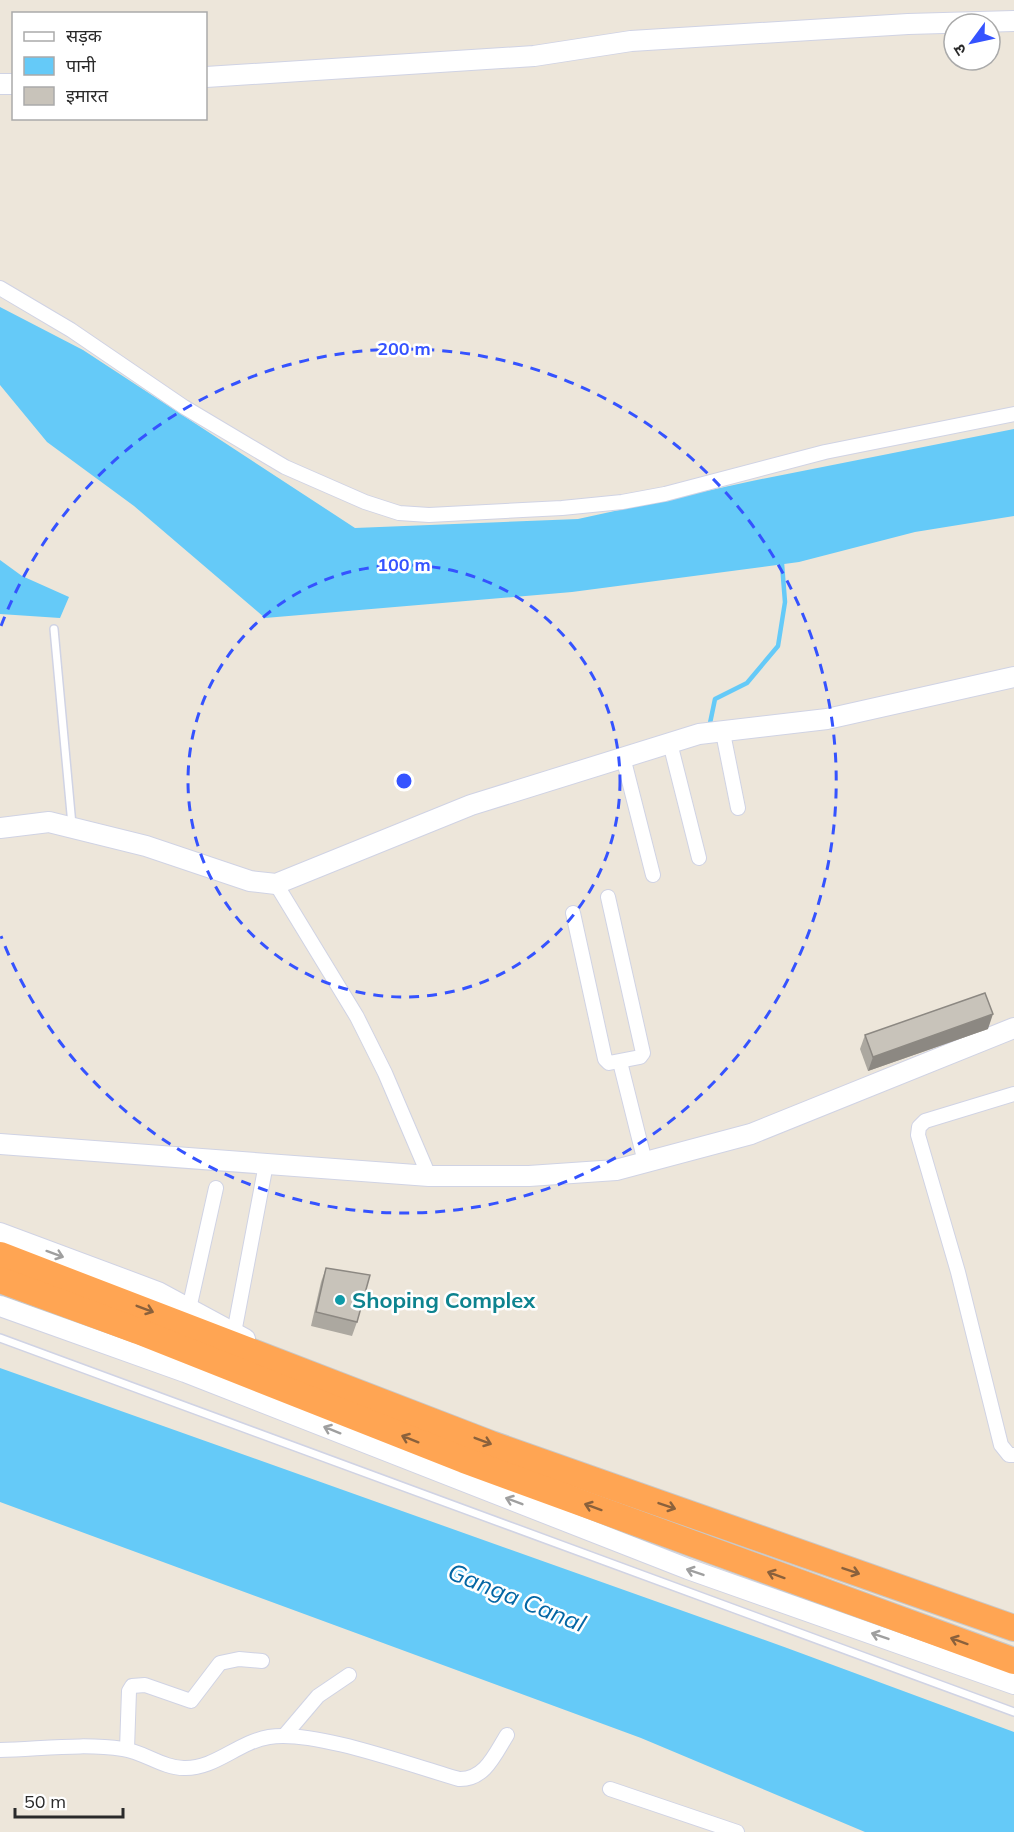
<svg xmlns="http://www.w3.org/2000/svg" width="1014" height="1832" viewBox="0 0 1014 1832" font-family="Mulish,'Noto Sans Devanagari',sans-serif">
<rect width="100%" height="100%" fill="#ede6da"/>
<g fill="#65caf8">
<path d="M0 307 83 350 355 528 578 519 752 481 1014 429V516L915 532 799 562 572 592 265 618 134 506 47 442 0 385Z"/>
<path d="M0 560 22 576 69 597 60 618 0 614Z"/>
<path d="M0 1368 787 1648 1014 1732V1832H865L641 1738 0 1502Z"/>
</g>
<g fill="none" stroke-linecap="round" stroke-linejoin="round">
<path stroke="#65caf8" stroke-width="4.5" d="M709 728 715 699 747 683 778 646 785 602 782 564"/>
<g stroke="#d0d3e4" stroke-width="10">
<g id="lane">
<path d="M54 629 72 825"/>
<path d="M0 1338 1014 1712"/>
</g>
</g>
<g stroke="#d0d3e4" stroke-width="16">
<g id="street">
<path d="M0 288 71 330 184 407 285 467 365 502 399 513 429 515 562 508 622 502 665 494 825 452 1014 414"/>
<path d="M723 733 738 808"/>
<path d="M670 743 699 858"/>
<path d="M623 757 653 875"/>
<path d="M276 884 357 1017 385 1073 429 1176"/>
<path d="M573 913 605 1059 609 1063 640 1057 643 1053 608 897"/>
<path d="M620 1062 645 1162"/>
<path d="M1014 1094 925 1121 919 1127 918 1135 958 1272 1001 1445 1009 1455H1014"/>
<path d="M189 1309 216 1188"/>
<path d="M234 1333 266 1164"/>
<path d="M284 1736 318 1696 349 1675"/>
<path d="M127 1749 129 1691 132 1686 145 1685 191 1701 220 1663 239 1659 262 1661"/>
<path d="M0 1750C41 1749 83 1743 123 1749 144 1752 163 1768 184 1768 215 1769 238 1742 269 1737 313 1729 413 1766 459 1779 485 1780 495 1754 507 1735"/>
<path d="M610 1789 737 1832"/>
</g>
</g>
<g stroke="#d0d3e4" stroke-width="22">
<g id="secondary">
<path d="M206 77 534 56 631 41 908 24 1014 21"/>
<path d="M0 84H14"/>
<path d="M0 828 49 822 146 846 250 881 276 884 471 805 699 734 827 719 1014 677"/>
<path d="M0 1144 429 1176H529L616 1170 751 1134 1014 1028"/>
<path d="M0 1233 158 1292 245 1339"/>
<path d="M0 1306 185 1372 688 1569 1014 1684"/>
</g>
</g>
<g stroke="#c8c8c8" stroke-width="28">
<g id="highway">
<path d="M0 1255 491 1444 1014 1628"/>
<path d="M0 1280 138 1331 464 1460 1014 1661"/>
</g>
</g>
<use href="#lane" stroke="#fff" stroke-width="7"/>
<use href="#street" stroke="#fff" stroke-width="14"/>
<use href="#secondary" stroke="#fff" stroke-width="20"/>
<use href="#highway" stroke="#ffa553" stroke-width="26"/>
</g>
<g fill="#aca8a0">
<path d="M988 1029 868 1071 860 1049 865 1035Z"/>
<path d="M326 1268 357 1322 352 1336 311 1326 321 1282Z"/>
</g>
<path fill="#8c8882" d="M993 1014 988 1029 868 1071 873 1057Z"/>
<g fill="#c8c3ba" stroke="#8c8882" stroke-width="1.5">
<path d="M985 993 993 1014 873 1057 865 1035Z"/>
<path d="M326 1268 370 1275 357 1322 316 1312Z"/>
</g>
<defs><path id="oneway-shaft" d="M-6 0H5M1.5-3L5.5 0L1.5 3" fill="none" stroke-width="1.6" stroke-linecap="round" stroke-linejoin="round" transform="scale(1.5)"/></defs>
<g stroke="#9f9f9f">
<use href="#oneway-shaft" transform="translate(55 1254) rotate(20)"/>
<use href="#oneway-shaft" transform="translate(332 1430) rotate(-158)"/>
<use href="#oneway-shaft" transform="translate(514 1501) rotate(-159)"/>
<use href="#oneway-shaft" transform="translate(695 1572) rotate(-161)"/>
<use href="#oneway-shaft" transform="translate(880 1636) rotate(-161)"/>
</g>
<g stroke="#8a613c">
<use href="#oneway-shaft" transform="translate(145 1309) rotate(21)"/>
<use href="#oneway-shaft" transform="translate(410 1439) rotate(-158)"/>
<use href="#oneway-shaft" transform="translate(483 1441) rotate(21)"/>
<use href="#oneway-shaft" transform="translate(667 1506) rotate(19)"/>
<use href="#oneway-shaft" transform="translate(593 1507) rotate(-160)"/>
<use href="#oneway-shaft" transform="translate(851 1571) rotate(19)"/>
<use href="#oneway-shaft" transform="translate(776 1575) rotate(-160)"/>
<use href="#oneway-shaft" transform="translate(959 1641) rotate(-160)"/>
</g>
<g fill="none" stroke="#3553ff" stroke-width="3" stroke-dasharray="10 8">
<circle cx="404" cy="781" r="216"/>
<path d="M1 626A432 432 0 1 1 1 936"/>
</g>
<circle fill="#0f9aa8" stroke="#fff" stroke-width="2" cx="340" cy="1300" r="6"/>
<g text-anchor="middle" dominant-baseline="central" stroke-width="5" stroke-linejoin="round" paint-order="stroke">
<g font-size="22" font-weight="bold" fill="#0d838f" stroke="#fff" text-anchor="start">
<text x="352" y="1300">Shoping Complex</text>
</g>
<g font-size="24" font-style="italic" fill="#0366a4" stroke="#fff">
<text transform="translate(517 1597) rotate(22)">Ganga Canal</text>
</g>
</g>
<circle cx="404" cy="781" r="9" fill="#3553ff" stroke="#fff" stroke-width="3"/>
<g font-size="18" text-anchor="middle" font-weight="bold" fill="#3553ff" stroke="#fff" stroke-width="5" stroke-linejoin="round" paint-order="stroke">
<text x="404" y="355">200 m</text>
<text x="404" y="571">100 m</text>
</g>
<rect x="12" y="12" width="195" height="108" fill="#ffffff" stroke="#aaaaaa" stroke-width="1.5"/>
<rect x="24" y="32" width="30" height="9" fill="#ffffff" stroke="#aaaaaa" stroke-width="1.5"/>
<text x="66" y="42" font-size="18" fill="#2a2a2a">सड़क</text>
<rect x="24" y="57" width="30" height="18" fill="#65caf8" stroke="#aaaaaa" stroke-width="1.5"/>
<text x="66" y="72" font-size="18" fill="#2a2a2a">पानी</text>
<rect x="24" y="87" width="30" height="18" fill="#c8c3ba" stroke="#aaaaaa" stroke-width="1.5"/>
<text x="66" y="102" font-size="18" fill="#2a2a2a">इमारत</text>
<g transform="translate(972 42) rotate(237)"><circle r="28" fill="#ffffff" stroke="#aaaaaa" stroke-width="1.5"/>
<path d="M0-4.5L10 22L0 15L-10 22Z" fill="#3553ff"/>
<text y="-9" font-size="16" font-weight="bold" text-anchor="middle" fill="#2a2a2a">उ</text>
</g>
<path d="M15 1808v9h108v-9" fill="none" stroke="#2a2a2a" stroke-width="3"/>
<text x="24" y="1808" font-size="18" fill="#2a2a2a" stroke="#ffffff" stroke-width="4.5" paint-order="stroke">50 m</text>
</svg>
